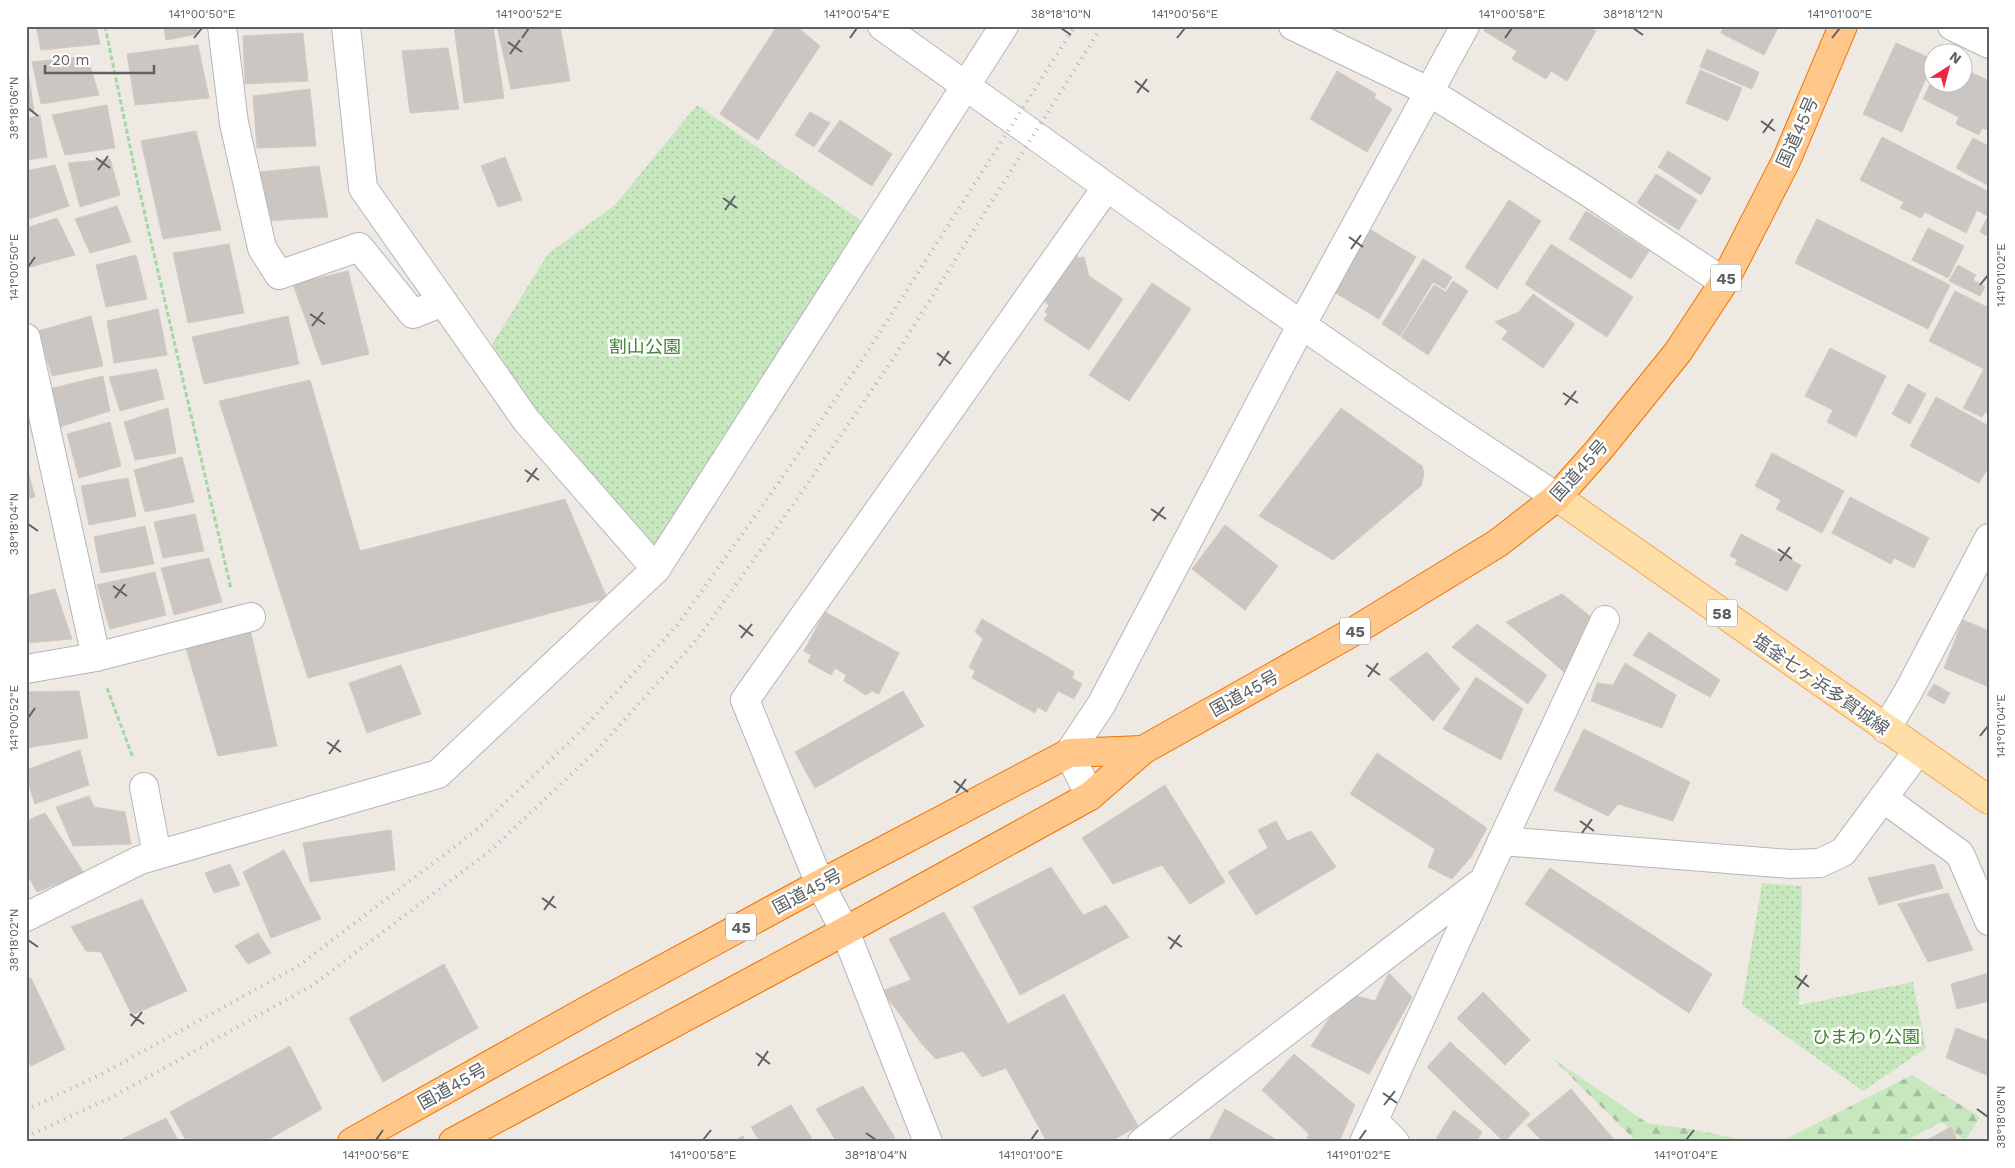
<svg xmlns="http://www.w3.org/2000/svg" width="2015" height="1168" viewBox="0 0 2015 1168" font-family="'Work Sans','Noto Sans JP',sans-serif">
<defs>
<pattern id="forest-firs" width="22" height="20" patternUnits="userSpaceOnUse" patternTransform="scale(1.25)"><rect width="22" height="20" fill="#c7e7be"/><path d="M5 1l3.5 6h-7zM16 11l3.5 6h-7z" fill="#a5bf9e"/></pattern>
<pattern id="park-dots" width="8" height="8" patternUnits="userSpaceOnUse" patternTransform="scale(1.25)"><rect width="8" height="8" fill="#c7e7be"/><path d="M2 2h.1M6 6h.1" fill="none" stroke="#a5bf9e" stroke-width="1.8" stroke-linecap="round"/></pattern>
</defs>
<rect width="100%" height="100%" fill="#eee9e2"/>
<g fill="url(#forest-firs)">
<path d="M1551 1057 1647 1123 1690 1129 1752 1142H1637Z"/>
<path d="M1912 1075 1980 1117 1965 1141 1942 1122 1903 1142H1780Z"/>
</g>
<g fill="url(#park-dots)">
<path d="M697 105 874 230 656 569 483 359 548 254 615 205Z"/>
<path d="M1762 883 1802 886 1799 1005 1913 982 1926 1048 1863 1091 1742 1005Z"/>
</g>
<g fill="#cbc6c2" stroke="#d3c9c1">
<path d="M36 26H96L100 44 41 50Z"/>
<path d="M164 26H197L198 34 166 40Z"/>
<path d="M454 26H493L504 98 464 103Z"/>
<path d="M497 26H560L570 81 511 89Z"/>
<path d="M777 26H796L820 46 758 140 720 114Z"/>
<path d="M1487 26H1588L1596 31 1567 81 1551 71 1546 79 1512 59 1517 51 1484 31Z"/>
<path d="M1724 26H1779L1764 55 1721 33Z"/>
<path d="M303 33 308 81 245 84 243 36Z"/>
<path d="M1896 43 1932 59V65L1902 132 1863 114Z"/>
<path d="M198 45 209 98 135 105 127 54Z"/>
<path d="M448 48 459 109 410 113 402 51Z"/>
<path d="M1707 49 1759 72 1752 89 1700 67Z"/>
<path d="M87 56 99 95 41 104 32 62Z"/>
<path d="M27 65 34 111 26 112V65Z"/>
<path d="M1962 68 1989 81V131L1982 128 1979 135 1956 124 1959 117 1923 99 1932 80V82H1962Z"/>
<path d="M1700 70 1742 88 1728 121 1686 103Z"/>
<path d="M1337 71 1376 94 1374 98 1392 109 1367 152 1310 119Z"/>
<path d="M310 89 316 146 257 148 253 96Z"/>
<path d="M107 105 115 148 65 155 52 115Z"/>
<path d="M810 112 830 123 814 147 795 135Z"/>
<path d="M40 115 47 157 26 160V119Z"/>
<path d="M840 120 892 154 872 186 818 151Z"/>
<path d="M196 131 221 230 163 239 141 141Z"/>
<path d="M1882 137 1989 192V217L1977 210 1966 233 1925 212 1921 218 1900 208 1904 202 1860 180Z"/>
<path d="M1973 138 1989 146V186L1956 168Z"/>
<path d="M1668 151 1711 178 1701 195 1658 167Z"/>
<path d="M505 157 522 200 498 207 481 166Z"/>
<path d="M110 159 120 195 80 207 68 163Z"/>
<path d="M55 165 69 206 26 220V171Z"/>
<path d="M319 166 328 217 267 221 260 172Z"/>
<path d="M1656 174 1697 200 1679 230 1637 203Z"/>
<path d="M1509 200 1541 221 1497 289 1465 267Z"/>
<path d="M117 206 131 242 90 253 75 219Z"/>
<path d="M1586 211 1649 251 1631 279 1569 239Z"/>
<path d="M1988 216 1989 217V237L1980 232Z"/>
<path d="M57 218 75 255 26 268V228Z"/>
<path d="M1817 219 1950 285 1928 329 1795 263Z"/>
<path d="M1928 228 1964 246 1948 278 1912 260Z"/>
<path d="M1371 230 1416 257 1379 319 1334 292Z"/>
<path d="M229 244 244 313 188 323 173 253Z"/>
<path d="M1551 244 1633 297 1607 337 1525 284Z"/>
<path d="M1076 253 1078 258 1084 257 1089 276 1123 299 1089 350 1044 320 1048 314 1045 312 1049 305 1044 301Z"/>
<path d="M136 255 147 299 106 307 96 265Z"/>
<path d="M1423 259 1452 277 1445 289 1433 282 1400 336 1382 324Z"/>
<path d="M1958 265 1976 275 1973 280 1985 287 1980 296 1949 281Z"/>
<path d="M348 271 369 354 322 365 293 284Z"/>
<path d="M1453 281 1468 291 1428 355 1401 337 1434 285 1446 292Z"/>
<path d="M1152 283 1191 309 1129 401 1089 375Z"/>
<path d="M1955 291 1989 308V414L1985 412 1982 417 1963 408 1984 369 1929 341Z"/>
<path d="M1533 294 1575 324 1543 368 1502 339 1508 331 1495 322 1519 312Z"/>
<path d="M158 309 167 355 114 363 107 321Z"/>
<path d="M91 316 103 366 52 376 38 331Z"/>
<path d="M288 316 299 364 204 384 192 337Z"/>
<path d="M1830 348 1886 376 1856 437 1827 422 1833 410 1805 396Z"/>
<path d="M157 369 164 399 120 411 109 377Z"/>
<path d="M103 376 110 411 56 428 49 389Z"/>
<path d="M310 380 360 551 565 499 607 598 308 678 219 401Z"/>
<path d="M1908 384 1926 394 1910 424 1892 414Z"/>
<path d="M1936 397 1989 426V466L1979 483 1910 446Z"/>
<path d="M168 408 176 453 135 460 124 422Z"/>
<path d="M1341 408 1422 466 1424 474 1421 486 1333 560 1259 516Z"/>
<path d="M110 422 121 466 79 478 67 434Z"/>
<path d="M1772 453 1844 491 1822 533 1776 509 1781 500 1755 486Z"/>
<path d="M182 457 194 502 145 512 134 470Z"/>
<path d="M26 465 35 497 26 499Z"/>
<path d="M128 478 136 516 89 525 81 486Z"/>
<path d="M1850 497 1929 538 1914 568 1894 558 1891 564 1832 533Z"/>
<path d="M195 514 204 551 163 558 154 522Z"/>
<path d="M1225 525 1278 566 1245 610 1192 569Z"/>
<path d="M145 526 154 564 101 573 94 537Z"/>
<path d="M1741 534 1801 565 1787 591 1735 564 1738 560 1730 556Z"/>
<path d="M209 558 222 602 174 615 161 568Z"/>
<path d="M155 572 166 615 110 629 97 585Z"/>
<path d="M55 589 72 639 26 643V596Z"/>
<path d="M1562 594 1595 620 1564 672 1506 622Z"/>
<path d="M825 612 899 653 879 694 872 691 866 695 844 681 846 675 835 668 831 675 808 662 811 655 804 651Z"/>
<path d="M982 619 1074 672 1072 678 1082 684 1074 699 1058 691 1046 712 1038 707 1035 713 972 678 975 671 969 667 983 639 975 632Z"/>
<path d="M1963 620 1989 631V687L1944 668Z"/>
<path d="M1477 624 1547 675 1528 704 1452 647Z"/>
<path d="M250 629 277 746 218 756 185 645Z"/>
<path d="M1649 632 1720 680 1710 697 1633 655Z"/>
<path d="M1427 652 1460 689 1433 721 1389 679Z"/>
<path d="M1625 663 1676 695 1662 728 1591 701 1597 683 1613 685Z"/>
<path d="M401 665 421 714 367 733 349 683Z"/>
<path d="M1476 677 1523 709 1501 760 1443 729Z"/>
<path d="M1934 684 1950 693 1944 704 1927 695Z"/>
<path d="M79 691 88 738 26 748V692Z"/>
<path d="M903 691 924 726 815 788 795 752Z"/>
<path d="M1584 729 1690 782 1673 821 1618 804 1608 816 1554 790Z"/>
<path d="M80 750 89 785 35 804 26 776V770Z"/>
<path d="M1377 753 1487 828 1471 857 1452 879 1428 867 1435 849 1350 794Z"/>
<path d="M1165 785 1225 882 1190 904 1162 865 1113 884 1082 838Z"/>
<path d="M89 796 94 807 125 812 131 844 73 846 56 807Z"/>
<path d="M45 813 84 873 37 892 26 872V821Z"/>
<path d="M1276 821 1287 841 1311 831 1336 867 1256 915 1228 872 1268 848 1258 830Z"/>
<path d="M391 830 395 870 310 882 303 843Z"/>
<path d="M284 850 321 919 271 938 243 872Z"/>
<path d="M230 864 240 885 214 893 205 873Z"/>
<path d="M1934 864 1943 888 1879 905 1868 878Z"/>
<path d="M1051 867 1083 915 1106 905 1129 937 1020 995 973 907Z"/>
<path d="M1550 868 1712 974 1689 1013 1525 904Z"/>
<path d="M1948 893 1973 950 1928 962 1898 904Z"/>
<path d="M142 899 187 991 132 1015 101 952 86 951 71 927Z"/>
<path d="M944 912 1008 1024 1064 994 1138 1126 1109 1142H1047L1006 1068 982 1077 963 1051 936 1059 922 1044 882 991 911 980 889 939Z"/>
<path d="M258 933 271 953 248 964 235 946Z"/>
<path d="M444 964 478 1028 383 1082 349 1018Z"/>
<path d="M1389 973 1412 997 1369 1074 1311 1046 1346 993 1375 1001Z"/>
<path d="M1989 973V1001L1957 1009 1951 984Z"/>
<path d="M31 978 65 1049 31 1066 26 1056V980Z"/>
<path d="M1483 992 1530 1040 1505 1065 1457 1018Z"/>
<path d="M1956 1028 1989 1041V1076L1946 1058Z"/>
<path d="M1450 1042 1530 1114 1504 1142 1427 1067Z"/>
<path d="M290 1046 322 1109 264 1142H187L170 1112Z"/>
<path d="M1294 1054 1355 1105 1339 1142H1306L1309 1134 1262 1090Z"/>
<path d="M863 1086 895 1138 886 1142H837L816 1109Z"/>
<path d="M1571 1089 1616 1142H1543L1527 1125Z"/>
<path d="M791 1105 814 1142H760L751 1127Z"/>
<path d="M1225 1109 1280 1142H1208Z"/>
<path d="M1454 1110 1482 1132 1476 1142H1434Z"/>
<path d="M166 1118 179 1142H116Z"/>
<path d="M1951 1127 1958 1142H1923Z"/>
<path d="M743 1136 746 1142H732Z"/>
</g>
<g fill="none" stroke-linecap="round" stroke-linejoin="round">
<g stroke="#b3b7ba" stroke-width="30">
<g id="minor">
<path d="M222 26 234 123 262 248 279 275 359 247 413 314 443 302"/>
<path d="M346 26 363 188 526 420 656 569"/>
<path d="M882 26C1105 185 1327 348 1557 497"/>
<path d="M1293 26 1428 91 1585 190 1724 282"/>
<path d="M1952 26 1989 44"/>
<path d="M26 338 96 657 251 617"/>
<path d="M26 669 96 657"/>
<path d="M1886 729 1908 692 1989 538"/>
<path d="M144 787 157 855"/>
<path d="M1090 796 1069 753 1101 705 1302 324 1465 26"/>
<path d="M1883 798 1960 854 1989 921"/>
<path d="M1502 841 1605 620"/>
<path d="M26 917 140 860 438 774 656 569 1004 26"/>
<path d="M1374 1121 1395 1142"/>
<path d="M928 1142 845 931 820 884 745 700 1106 188"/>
<path d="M1142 1142 1479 884"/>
<path d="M1364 1142 1502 841 1790 864 1820 863 1843 852 1918 751"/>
</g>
</g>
<g stroke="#f6a553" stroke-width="30">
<path id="major" d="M1557 497 1989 800"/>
</g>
<g stroke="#f17100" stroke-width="30">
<g id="highway">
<path d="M352 1142 602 1002 820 884 1069 753 1143 750"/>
<path d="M453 1142 845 931 1090 796 1143 750 1351 633 1498 543 1557 497 1598 451 1678 352 1724 282 1786 161 1843 26"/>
</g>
</g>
<g stroke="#a0d9a3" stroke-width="3" stroke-dasharray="5 2.5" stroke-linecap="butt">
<path d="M105 26 137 180 231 589"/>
<path d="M107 688 133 758"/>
</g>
<use href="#minor" stroke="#fff" stroke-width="28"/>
<use href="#major" stroke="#ffdea7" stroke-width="28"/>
<use href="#highway" stroke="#ffc789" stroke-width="28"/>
<g stroke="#b2b3b4" stroke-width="4" stroke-dasharray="1 6" stroke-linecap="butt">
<path d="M26 1110 100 1075 300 965 475 831 581 731 679 623 777 485 870 348 1075 26"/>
<path d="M26 1137 112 1097 313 985 491 850 599 748 698 638 797 499 891 362 1102 26"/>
</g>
</g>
<path fill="none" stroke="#5b6164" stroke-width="2" d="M1061 28 1071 35M1633 28 1643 35M194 38 202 28M522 38 529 28M850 38 857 28M1177 38 1185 28M1505 38 1512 28M1832 38 1840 28M508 42 522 52M510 54 520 40M1135 81 1149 92M1137 93 1147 79M28 108 38 116M1761 121 1775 131M1763 133 1773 119M96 158 110 168M98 170 108 156M723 198 737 208M725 210 735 196M1349 237 1363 247M1351 249 1361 235M28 267 35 257M1980 285 1988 275M310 314 325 324M312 326 323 312M937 353 951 364M939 366 949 351M1563 393 1578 403M1565 405 1576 391M525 470 539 480M527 482 537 468M1151 509 1166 519M1153 521 1164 507M28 524 38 531M1778 549 1792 559M1780 561 1790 547M113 586 127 596M115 598 125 584M739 625 753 636M741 638 752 624M1366 665 1380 675M1368 677 1378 663M28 718 35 708M1980 736 1988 726M327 742 341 752M329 754 339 740M954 781 968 792M956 793 966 779M1580 821 1594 831M1582 833 1592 819M542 898 556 908M544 910 554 896M1168 937 1182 947M28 940 38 947M1170 949 1180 935M1795 976 1809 987M1797 989 1807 975M130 1014 144 1024M131 1026 142 1012M756 1053 770 1064M758 1066 768 1051M1383 1093 1397 1103M1384 1105 1395 1091M1977 1109 1988 1117M866 1133 876 1140M376 1140 383 1130M703 1140 711 1130M1031 1140 1038 1130M1359 1140 1366 1130M1686 1140 1694 1130"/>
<g text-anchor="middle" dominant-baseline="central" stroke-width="5" stroke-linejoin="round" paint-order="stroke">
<g fill="#fff" stroke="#8c9092" stroke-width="1">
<rect x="1711" y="264.5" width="30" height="27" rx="4"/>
<rect x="1707" y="599.5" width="30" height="27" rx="4"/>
<rect x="1340" y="617.5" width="30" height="27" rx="4"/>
<rect x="726" y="913.5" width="30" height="27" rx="4"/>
</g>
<g font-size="16" font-weight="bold" fill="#5b6164">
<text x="1726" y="278">45</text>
<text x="1722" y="613">58</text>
<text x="1355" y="631">45</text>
<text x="741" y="927">45</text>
</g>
<g font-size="18" fill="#5b6164" stroke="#fff">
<text transform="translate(1797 132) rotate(-66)">国道45号</text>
<text transform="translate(1579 470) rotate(-48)">国道45号</text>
<text transform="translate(1821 684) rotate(35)">塩釜七ヶ浜多賀城線</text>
<text transform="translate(1244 693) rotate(-29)">国道45号</text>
<text transform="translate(807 891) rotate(-28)">国道45号</text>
<text transform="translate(452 1086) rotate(-29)">国道45号</text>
</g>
<g font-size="18" fill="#408531" stroke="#fff">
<text x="645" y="346">割山公園</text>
<text x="1866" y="1036">ひまわり公園</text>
</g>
</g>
<rect width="2015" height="1168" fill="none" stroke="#ffffff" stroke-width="55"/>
<g transform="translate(1948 68) rotate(36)"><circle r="24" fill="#ffffff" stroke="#bdc0c1"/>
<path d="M0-4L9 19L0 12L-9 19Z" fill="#ef2743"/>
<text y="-8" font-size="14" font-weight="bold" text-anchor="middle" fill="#5b6164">N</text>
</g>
<path d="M45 65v8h109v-8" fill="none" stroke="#5b6164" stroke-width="2.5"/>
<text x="52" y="65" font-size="15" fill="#5b6164" stroke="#ffffff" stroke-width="4" paint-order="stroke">20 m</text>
<rect x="28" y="28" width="1960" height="1112" fill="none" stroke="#5b6164" stroke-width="2"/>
<g font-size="12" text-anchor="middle" fill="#5b6164">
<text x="202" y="18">141°00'50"E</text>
<text x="529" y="18">141°00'52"E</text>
<text x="857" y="18">141°00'54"E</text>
<text x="1061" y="18">38°18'10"N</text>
<text x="1185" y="18">141°00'56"E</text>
<text x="1512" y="18">141°00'58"E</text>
<text x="1633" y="18">38°18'12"N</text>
<text x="1840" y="18">141°01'00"E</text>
<text transform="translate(14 108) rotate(-90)" y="4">38°18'06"N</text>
<text transform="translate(14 267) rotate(-90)" y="4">141°00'50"E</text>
<text transform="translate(2001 275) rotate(-90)" y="4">141°01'02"E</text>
<text transform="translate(14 524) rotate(-90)" y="4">38°18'04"N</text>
<text transform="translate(14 718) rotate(-90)" y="4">141°00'52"E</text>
<text transform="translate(2001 726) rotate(-90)" y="4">141°01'04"E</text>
<text transform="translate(14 940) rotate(-90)" y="4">38°18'02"N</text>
<text transform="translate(2001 1117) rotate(-90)" y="4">38°18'08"N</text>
<text x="376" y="1159">141°00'56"E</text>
<text x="703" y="1159">141°00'58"E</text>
<text x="876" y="1159">38°18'04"N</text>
<text x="1031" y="1159">141°01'00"E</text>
<text x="1359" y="1159">141°01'02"E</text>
<text x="1686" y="1159">141°01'04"E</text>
</g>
</svg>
